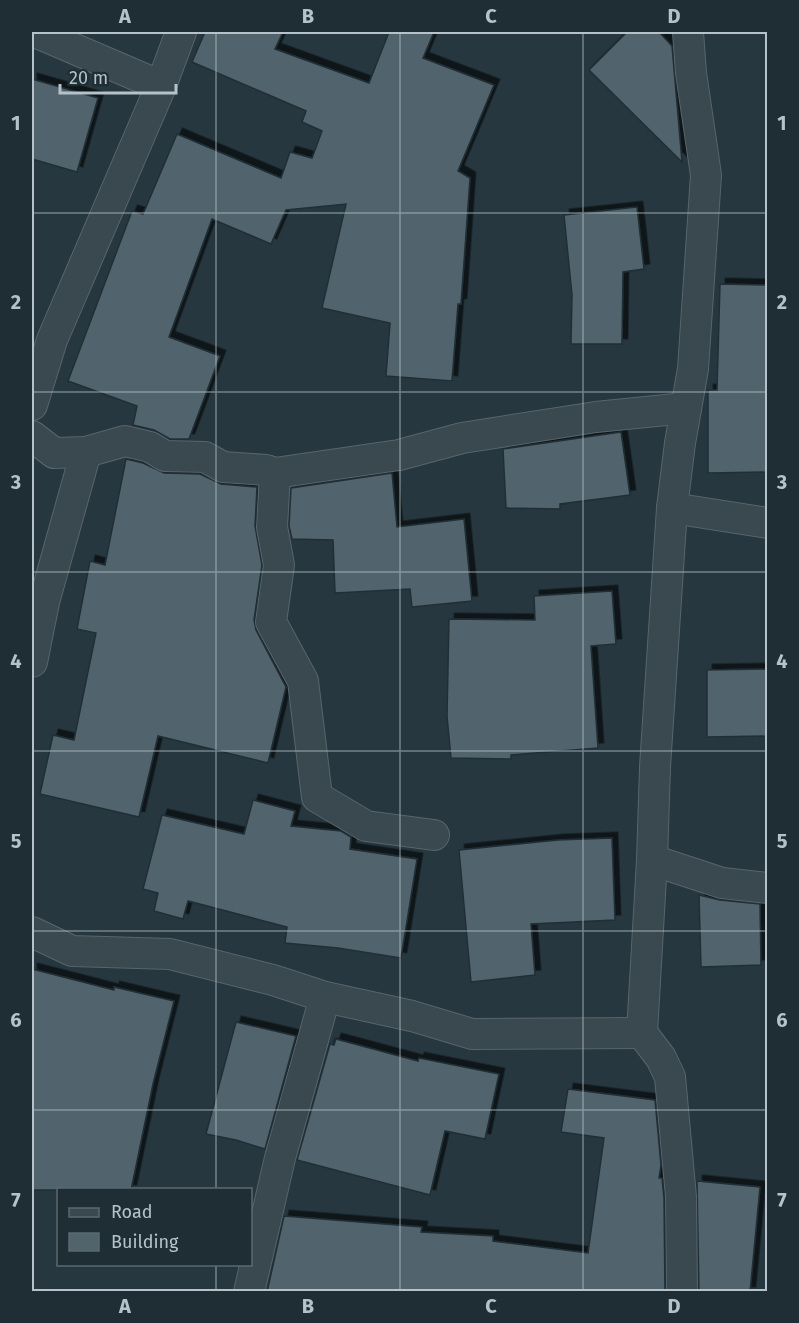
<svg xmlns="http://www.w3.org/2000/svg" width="799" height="1323" viewBox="0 0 799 1323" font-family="'Fira Sans',sans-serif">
<defs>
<filter id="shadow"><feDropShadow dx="5.5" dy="-5.5" stdDeviation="0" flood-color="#0009"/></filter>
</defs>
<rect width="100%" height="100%" fill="#26373f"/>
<g fill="#51646c" stroke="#212f36" stroke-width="1.5" filter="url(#shadow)">
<path d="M205 32H283L275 49 369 83 389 32H434L423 58 494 85 458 171 470 178 461 304H458L452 381 386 376 390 323 322 308 346 204 286 210 271 244 212 219 169 337 220 356 189 439H170L154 430 133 425 137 406 68 381 132 211 143 214 177 134 281 178 290 152 312 158 322 131 302 122 306 111 192 62Z"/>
<path d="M627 32H659L672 46 682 162 589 70Z"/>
<path d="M32 79 98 98 77 172 32 159Z"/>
<path d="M637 207 644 269 623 272 622 344H571L572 295 564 215Z"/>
<path d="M720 284 768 285V472L708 473V390H717Z"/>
<path d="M621 432 630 495 560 504V509L506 508 503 449Z"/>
<path d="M126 459 143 463 164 473 200 474 221 484 257 487 255 526 262 565 254 620 256 630 286 687 268 763 158 736 139 817 40 794 53 735 74 740 96 633 77 629 90 561 105 565Z"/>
<path d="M392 473 397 527 464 519 472 601 412 607 410 589 335 593 333 540 292 539 289 526 291 488Z"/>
<path d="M612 591 616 644 591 646 598 748 511 755V759L451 758 447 716 449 619 535 620 534 596Z"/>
<path d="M768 669V736L707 737V670Z"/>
<path d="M253 800 295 811 291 826 341 831 351 837 350 849 417 859 401 958 338 948 285 943 287 927 188 901 183 919 154 911 158 893 143 889 162 815 244 834Z"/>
<path d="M612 838 615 920 531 924 535 975 471 982 459 850 558 840Z"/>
<path d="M699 895 720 900 760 904 761 965 701 967Z"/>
<path d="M32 969 114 990V987L174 1001 153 1084 131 1190H32Z"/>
<path d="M236 1022 296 1036 265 1149 236 1140 206 1134Z"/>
<path d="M336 1039 418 1061 419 1058 499 1074 485 1139 445 1131 430 1195 297 1160 330 1044 334 1045Z"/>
<path d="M568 1089 655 1100 661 1165 659 1178H662L664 1198 665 1292H267L284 1216 422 1227 421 1232 493 1236V1241L588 1253 604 1138 561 1132Z"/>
<path d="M697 1181 760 1187 750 1292H699Z"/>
</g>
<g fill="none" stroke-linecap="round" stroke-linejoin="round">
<g stroke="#58656c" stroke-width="32">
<g id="street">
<path d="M35 32 161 86"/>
<path d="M32 405 52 340 161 86 181 32"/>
<path d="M32 436 54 453 86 452 125 441 150 447 165 456 205 457 223 467 266 470 275 473 399 455 462 438 596 417 686 408"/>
<path d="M275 473 272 527 279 565 271 622 303 681 317 797 366 826 434 835"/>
<path d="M672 508 768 523"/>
<path d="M32 662 44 602 86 452"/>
<path d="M652 860 722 883 768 888"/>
<path d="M32 932 72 951 170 954 273 980 325 997 412 1016 472 1034 642 1033"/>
<path d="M249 1292 280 1158 325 997"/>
<path d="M682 1292 681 1197 670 1077 661 1058 642 1033 652 860 655 767 672 508 680 443 693 369 706 175 691 73 688 32"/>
</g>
</g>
<use href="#street" stroke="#3a484f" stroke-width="30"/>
</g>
<path fill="none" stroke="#b6c2c9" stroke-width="1.5" stroke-opacity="0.55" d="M216 32V1190M400 32V1292M583 32V1292M32 213H768M32 392H768M32 572H768M32 751H768M32 931H768M32 1110H768M216 1264V1292"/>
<rect width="799" height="1323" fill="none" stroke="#1f2d34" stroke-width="66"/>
<rect x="57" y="1188" width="195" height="78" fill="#1f2d34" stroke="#5b6970" stroke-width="1.5"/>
<rect x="69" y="1208" width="30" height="9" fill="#3a484f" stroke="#5b6970" stroke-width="1.5"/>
<text x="111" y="1218" font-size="18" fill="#b6c2c9">Road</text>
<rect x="69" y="1233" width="30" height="18" fill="#51646c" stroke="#5b6970" stroke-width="1.5"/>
<text x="111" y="1248" font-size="18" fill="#b6c2c9">Building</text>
<path d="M60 84v9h116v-9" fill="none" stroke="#b6c2c9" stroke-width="3"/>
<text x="69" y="84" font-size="18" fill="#b6c2c9" stroke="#1f2d34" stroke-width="4.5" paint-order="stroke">20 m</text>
<rect x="33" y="33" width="733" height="1257" fill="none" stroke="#b6c2c9" stroke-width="2"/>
<g font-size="20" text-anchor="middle" font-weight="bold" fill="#b6c2c9">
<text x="125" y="23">A</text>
<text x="308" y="23">B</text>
<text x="491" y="23">C</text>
<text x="674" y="23">D</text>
<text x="16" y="130">1</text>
<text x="782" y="130">1</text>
<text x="16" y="309">2</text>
<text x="782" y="309">2</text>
<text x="16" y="489">3</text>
<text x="782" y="489">3</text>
<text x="16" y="668">4</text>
<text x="782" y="668">4</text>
<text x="16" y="848">5</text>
<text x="782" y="848">5</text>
<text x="16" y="1027">6</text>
<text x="782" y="1027">6</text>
<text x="16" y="1207">7</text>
<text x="782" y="1207">7</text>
<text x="125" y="1313">A</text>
<text x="308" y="1313">B</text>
<text x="491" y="1313">C</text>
<text x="674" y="1313">D</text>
</g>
</svg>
